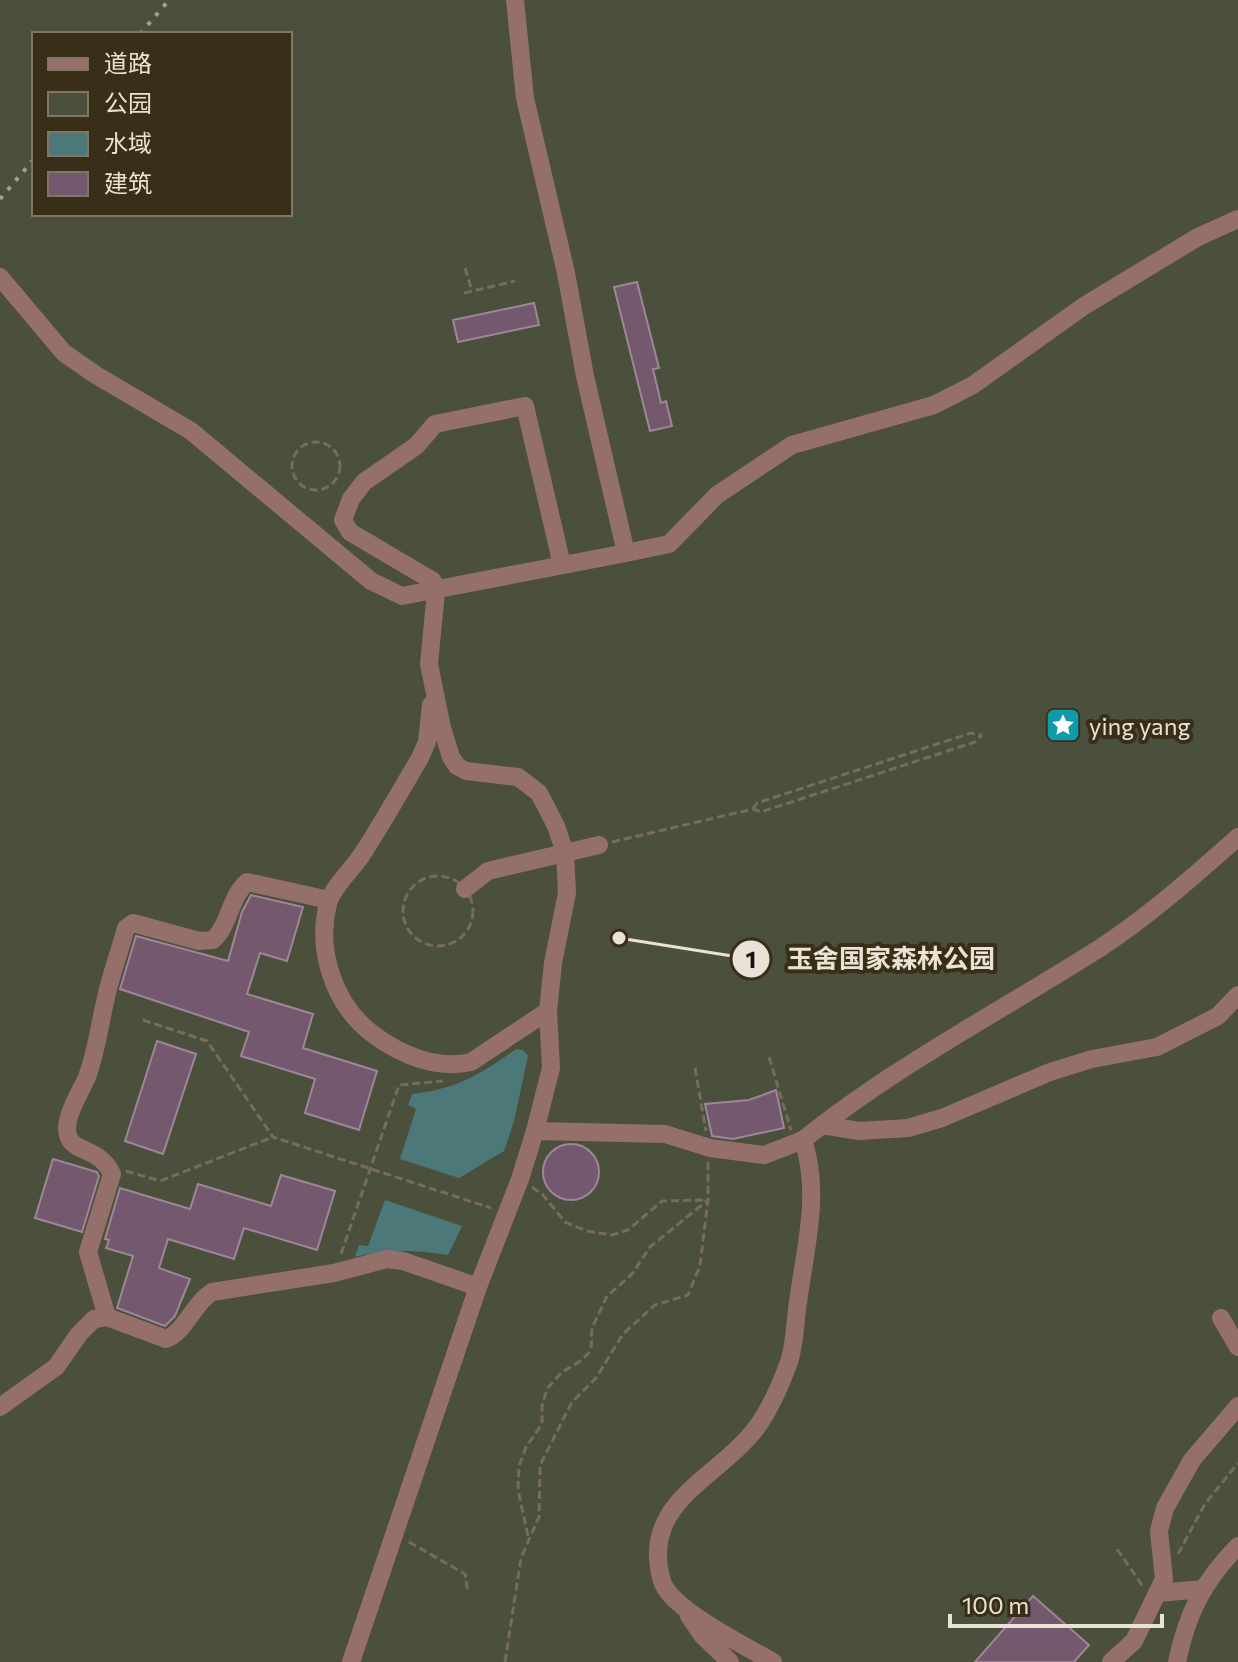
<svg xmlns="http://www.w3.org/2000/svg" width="1238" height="1662" viewBox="0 0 1238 1662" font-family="Commissioner,'Noto Sans SC',sans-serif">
<rect width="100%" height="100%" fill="#392e17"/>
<path fill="#4b503d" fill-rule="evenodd" d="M0 0H1238V1662H0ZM34 34H290V214H34Z"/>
<g fill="#4d7879">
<path d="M516 1049 523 1050 528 1056 514 1121 504 1151 459 1178 400 1159 416 1109 408 1105 412 1094C457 1089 480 1075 516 1049Z"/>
<path d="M385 1200 462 1226 448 1255C414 1250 388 1249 355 1257L359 1245 368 1246Z"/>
</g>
<g fill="#74596e" stroke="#9e8698" stroke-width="2">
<path d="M637 282 659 368 653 369 661 403 666 401 672 426 650 431 614 287Z"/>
<path d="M534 303 539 325 458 342 453 320Z"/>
<path d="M251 895 303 907 287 961 260 953 247 994 313 1014 303 1048 377 1071 359 1130 305 1113 315 1079 241 1056 249 1032 120 989 136 936 228 961 242 912Z"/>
<path d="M157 1041 196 1054 163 1154 125 1141Z"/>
<path d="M776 1090 784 1128 733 1139 712 1136 705 1104 749 1100Z"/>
<circle cx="571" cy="1172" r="28"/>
<path d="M53 1159 97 1172 99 1176 82 1232 35 1218Z"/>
<path d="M281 1175 335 1191 317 1250 244 1228 234 1259 168 1239 159 1268 190 1279 175 1316 165 1326 117 1308 133 1256 106 1248 109 1240 105 1239 120 1188 190 1209 198 1184 271 1206Z"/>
<path d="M1033 1596 1089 1645 1074 1662H975Z"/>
</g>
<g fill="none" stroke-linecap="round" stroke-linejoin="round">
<g stroke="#766c59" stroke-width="3" stroke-dasharray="8 4" stroke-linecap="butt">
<path d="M465 268 472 291"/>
<path d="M464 293 515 281"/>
<circle cx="316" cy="466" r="24"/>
<path d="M753 809 757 803 971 733 982 735"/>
<path d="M612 842 753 809 761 812 975 742 982 735"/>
<circle cx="438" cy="911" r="35"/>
<path d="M143 1020 207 1041 273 1137 491 1208"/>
<path d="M769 1057 791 1130"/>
<path d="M695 1068 706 1131"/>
<path d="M126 1171 160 1181 273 1137"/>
<path d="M532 1187 543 1195 565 1222 587 1231 612 1235 628 1230 662 1201 708 1200"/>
<path d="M341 1254 399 1085 443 1081"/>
<path d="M528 1536 518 1490 519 1466 526 1447 542 1424V1406L547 1389 562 1372 582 1360 591 1350 592 1328 607 1296 632 1274 650 1247 708 1200"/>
<path d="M409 1542 465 1574 468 1593"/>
<path d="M1117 1549 1144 1588"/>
<path d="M1178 1554 1205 1504 1238 1463"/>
<path d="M505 1662 521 1558 539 1517 540 1465 572 1402 596 1378 623 1334 655 1305 688 1295 700 1266 708 1200V1162"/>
</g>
<g stroke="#95706a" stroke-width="18">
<path d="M515 0 525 98 566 273 585 376 626 553 669 544 717 495 792 445 934 405 973 385 1084 306 1198 237 1238 219"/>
<path d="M0 277 64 353 96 375 191 431 371 581 402 596 626 553"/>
<path d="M431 705 427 742 420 758C401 790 383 822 363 853 353 869 333 886 328 904 316 950 334 1006 374 1035 401 1055 437 1070 471 1062L548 1011"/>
<path d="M465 889 488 871 599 845"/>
<path d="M822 1125 859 1131 908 1128 942 1118 1050 1072 1092 1059 1157 1047 1218 1016 1238 995"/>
<path d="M535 1131 665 1134 710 1148 764 1155 803 1140"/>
<path d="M107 1317 88 1252 112 1174C100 1147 72 1153 68 1135 63 1119 80 1093 87 1077 97 1050 100 1022 107 993 112 972 120 950 126 928L133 923 199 941 213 940C230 924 230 897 247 882L329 900"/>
<path d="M1221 1318 1238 1347"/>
<path d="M0 1407 56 1367 79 1334 94 1319 107 1317 166 1339C186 1331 193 1304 212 1292L334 1273 387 1259 403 1261 478 1287"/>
<path d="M1157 1593 1204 1589"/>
<path d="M689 1616 702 1635 730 1662"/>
<path d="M351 1662 478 1287 520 1179 535 1131 551 1068 548 1011 553 963 567 893 565 853 556 826 539 793 518 777 466 771 457 766 451 757 442 728 429 664 436 591 433 581 350 532 343 520 351 499 364 482 416 446 435 424 525 406 562 565"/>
<path d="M773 1662C747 1647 670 1609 662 1581 639 1502 717 1480 757 1427 770 1409 781 1384 789 1362 795 1344 795 1321 798 1302 805 1249 821 1193 803 1140 895 1066 1001 1011 1100 948 1149 916 1194 876 1238 837"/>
<path d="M1111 1662 1134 1641 1164 1579 1159 1531 1165 1508 1192 1460 1238 1406"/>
<path d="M1177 1662C1187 1614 1203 1581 1238 1546"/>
</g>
<g stroke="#a89e8e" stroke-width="4" stroke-dasharray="4 8" stroke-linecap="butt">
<path d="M140 34 169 0"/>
<path d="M0 199 34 159"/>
</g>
</g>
<defs>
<g id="sight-square" transform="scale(1.8)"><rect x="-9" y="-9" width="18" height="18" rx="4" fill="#0f9aa8" stroke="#392e17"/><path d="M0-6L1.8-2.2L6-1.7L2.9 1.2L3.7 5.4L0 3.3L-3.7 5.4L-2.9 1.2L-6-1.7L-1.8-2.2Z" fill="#fff"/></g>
</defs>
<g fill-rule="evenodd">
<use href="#sight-square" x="1063" y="725"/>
</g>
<g text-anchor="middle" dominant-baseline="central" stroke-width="8" stroke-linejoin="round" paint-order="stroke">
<g font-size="24" fill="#eae2d5" stroke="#392e17" text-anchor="start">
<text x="1089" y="725">ying yang</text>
</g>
</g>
<path fill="none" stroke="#eae2d5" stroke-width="3" d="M619 938L751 959"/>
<g fill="#eae2d5" stroke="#392e17" stroke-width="3">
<circle cx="619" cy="938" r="8"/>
<circle cx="751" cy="959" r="20"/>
</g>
<g font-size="24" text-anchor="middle" font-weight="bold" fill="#111">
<text x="751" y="968">1</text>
</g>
<g font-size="26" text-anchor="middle" font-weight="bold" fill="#eae2d5" stroke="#392e17" stroke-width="8" stroke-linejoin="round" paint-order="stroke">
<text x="891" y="968">玉舍国家森林公园</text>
</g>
<rect x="32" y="32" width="260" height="184" fill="#392e17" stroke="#807663" stroke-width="2"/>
<rect x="48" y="58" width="40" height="12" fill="#95706a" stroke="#807663" stroke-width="2"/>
<text x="104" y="72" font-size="24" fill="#eae2d5">道路</text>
<rect x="48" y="92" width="40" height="24" fill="#4b503d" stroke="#807663" stroke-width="2"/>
<text x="104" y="112" font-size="24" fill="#eae2d5">公园</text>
<rect x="48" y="132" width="40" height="24" fill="#4d7879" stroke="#807663" stroke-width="2"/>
<text x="104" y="152" font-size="24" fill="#eae2d5">水域</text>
<rect x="48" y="172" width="40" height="24" fill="#74596e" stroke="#807663" stroke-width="2"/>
<text x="104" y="192" font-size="24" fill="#eae2d5">建筑</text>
<path d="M950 1614v12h212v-12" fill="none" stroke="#eae2d5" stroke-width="4"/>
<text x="962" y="1614" font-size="24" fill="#eae2d5" stroke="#392e17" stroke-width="6" paint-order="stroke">100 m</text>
</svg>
